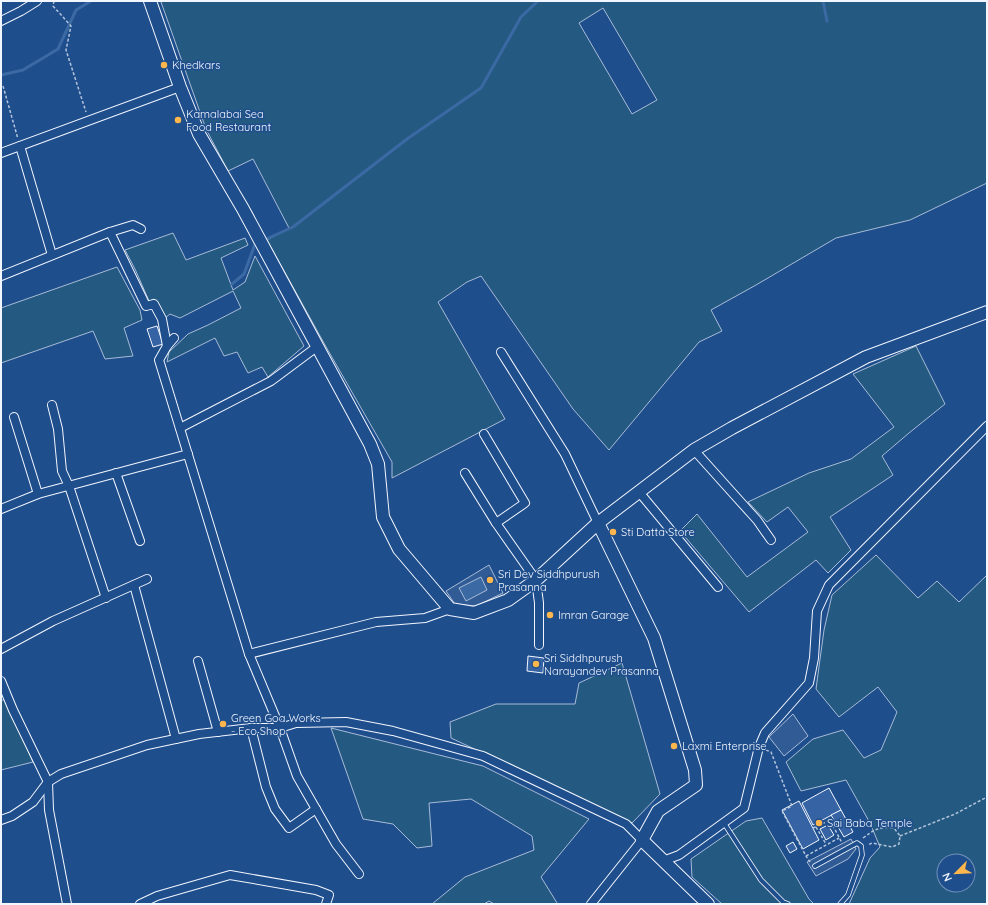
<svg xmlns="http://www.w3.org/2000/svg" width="988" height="905" viewBox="0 0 988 905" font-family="Quicksand,sans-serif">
<rect width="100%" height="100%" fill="#1f4e8c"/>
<g fill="#245a82" stroke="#a8bbd7" fill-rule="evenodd">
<path d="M163 1H987V183L910 220 836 238 756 285 711 310 722 331 699 342 609 450 573 409 481 276 467 282 438 302 505 419 392 478V462L325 345 267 240 289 228 253 159 228 171 206 129 161 2ZM603 8 657 100 632 114 579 23Z"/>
<path d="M173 233 186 260 245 238 248 245 221 258 233 290 245 282 255 256 304 346 268 377 262 367 248 373 237 352 224 356 215 338 167 362 169 352 188 334 208 325 241 308 233 291 180 318 170 314 165 318 154 299 149 301 135 269 125 250Z"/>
<path d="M117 267 140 310 142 320 124 328 133 356 105 359 93 331 1 363V308Z"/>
<path d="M916 346 945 404 909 433 882 456 893 475 830 517 851 550 828 573 816 560 749 612 680 531 697 514 747 577 808 532 788 507 767 522 748 502 809 473 851 459 894 427 853 374Z"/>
<path d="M876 555 918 598 937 581 959 602 987 575V904H849L870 858 880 847 870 823 846 780 801 791 786 762 813 739 843 730 864 758 881 750 897 712 878 687 839 717 816 689 824 630 832 595ZM944 861H968V885H944Z"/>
<path d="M622 663 660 794 632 823 451 738 450 722 496 704H575L579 683Z"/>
<path d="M5 699 33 762 1 770V701Z"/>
<path d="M331 728 483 766 589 819 541 877 557 903 556 904H494L489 901 484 904H432L465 877 534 850 532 836 471 799 429 803 432 846 417 848 393 824 363 819Z"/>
<path d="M762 818 809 899 814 904H722L692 877 691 859 746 821Z"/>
</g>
<g fill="#305b95" stroke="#a8bbd7">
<path d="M489 565 503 593 476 606 455 604 446 591Z"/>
<path d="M793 714 808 736 784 756 769 737Z"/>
<path d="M851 839 856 849 848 859 816 876 807 862Z"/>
</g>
<path fill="#3b69a3" stroke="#a8bbd7" d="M481 577 487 590 466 601 459 588Z"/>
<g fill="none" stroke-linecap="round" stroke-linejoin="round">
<g stroke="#3b69a3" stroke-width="3">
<path d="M823 1 827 21"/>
<path d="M1 75 23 70 58 49 76 10 91 1"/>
<path d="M264 240 293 227 407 139 481 88 521 17 538 1"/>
<path d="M232 284 244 274 255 244 259 242"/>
</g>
</g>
<g fill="#3563a3" stroke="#f2f6ff">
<path d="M157 326 163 344 153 347 147 329Z"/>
<path d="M528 656 544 658 543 673 527 671Z"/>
<path d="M829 788 841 810 813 825 802 803Z"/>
<path d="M799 801 819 840 803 849 782 810Z"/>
<path d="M841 810 853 832 844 837 831 815Z"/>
<path d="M828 825 834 835 826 840 820 829Z"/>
<path d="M793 842 797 849 790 853 786 846Z"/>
</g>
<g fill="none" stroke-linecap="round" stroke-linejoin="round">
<g stroke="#f2f6ff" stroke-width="5.5">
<g id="lane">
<path d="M724 823 761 880 783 902 788 904"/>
<path d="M815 866 857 843 861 846 862 855 848 895 840 904"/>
</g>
</g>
<g stroke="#f2f6ff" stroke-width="10">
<g id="street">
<path d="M1 21 21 11 37 1"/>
<path d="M20 146 52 255"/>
<path d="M1 153 180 87"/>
<path d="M110 232 146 306 154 304 162 319 167 346"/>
<path d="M1 276 110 232 133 225 141 229"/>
<path d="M174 338 167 346 159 360 249 654 280 728 297 776 336 844 359 874"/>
<path d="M501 352 565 454 598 523"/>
<path d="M52 405 58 429 62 471 69 486 106 598"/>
<path d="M14 417 38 494"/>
<path d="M180 428 271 381 318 346"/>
<path d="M484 434 525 503 496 523"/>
<path d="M694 450 738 499 757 520 771 540"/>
<path d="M116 473 140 541"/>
<path d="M465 473 496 523 536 580 539 603V645"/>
<path d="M639 492 718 587"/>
<path d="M1 509 38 494 188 454"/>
<path d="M134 585 176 739"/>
<path d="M1 649 53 621 147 579"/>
<path d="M249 654 376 622 425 618 450 609"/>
<path d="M198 661 218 732"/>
<path d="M1 681 13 710 48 782 49 810 67 904"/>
<path d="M251 728 266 787 275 809 289 828 316 809"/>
<path d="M1 820 12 816 33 802 48 782 61 774 147 745 199 734 251 728H280L296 723 346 722 393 731 483 756 626 824 642 840 591 904"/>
<path d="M663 861 679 855 744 808 759 747 765 733 809 683 814 658 817 611 829 585 987 426"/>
<path d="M140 904 157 896 230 875 316 890 329 895 326 904"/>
</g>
</g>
<g stroke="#f2f6ff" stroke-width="14">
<g id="secondary">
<path d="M150 1 180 87 199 134 243 209 370 444 378 464 383 517 399 549 450 609 474 613 508 600 536 580 598 523 694 450 732 428 866 357 987 312"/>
<path d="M598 523 654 638 695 770 696 785 658 811 642 840 708 904"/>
</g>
</g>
<g stroke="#b3c4dc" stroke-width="1.5" stroke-dasharray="3 2" stroke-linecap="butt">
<path d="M54 1 53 6 71 26 66 50 86 112"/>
<path d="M3 86 18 139"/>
<path d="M766 750 771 752 792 806 782 811 806 856 810 862"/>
<path d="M816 827 826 844"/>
<path d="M813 828 830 820 842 843"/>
<path d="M900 836 955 814 987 797"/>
<path d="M863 838C874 830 879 826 894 828L900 836 899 844 892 847 872 843 868 845"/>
<path d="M806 856 839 838"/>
</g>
<use href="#lane" stroke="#1f4e8c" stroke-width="4"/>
<use href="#street" stroke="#1f4e8c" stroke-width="8"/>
<use href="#secondary" stroke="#1f4e8c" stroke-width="12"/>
</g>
<g fill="#ffb74d" stroke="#1f4e8c" stroke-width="1.5">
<circle cx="164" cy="65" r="4"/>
<circle cx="178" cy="120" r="4"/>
<circle cx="613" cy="532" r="4"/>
<circle cx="490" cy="580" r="4"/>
<circle cx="550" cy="615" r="4"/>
<circle cx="536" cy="664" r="4"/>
<circle cx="223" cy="724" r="4"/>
<circle cx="674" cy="746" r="4"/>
<circle cx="819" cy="823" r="4"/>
</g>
<g text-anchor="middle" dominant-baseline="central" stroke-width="3" stroke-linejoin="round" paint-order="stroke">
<g font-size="11" fill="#f2f6ff" stroke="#1f4e8c" text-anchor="start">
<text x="172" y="65">Khedkars</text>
<text x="186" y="114">Kamalabai Sea<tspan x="186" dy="13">Food Restaurant</tspan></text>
<text x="621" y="532">Sti Datta Store</text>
<text x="498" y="574">Sri Dev Siddhpurush<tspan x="498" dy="13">Prasanna</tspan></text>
<text x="558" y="615">Imran Garage</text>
<text x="544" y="658">Sri Siddhpurush<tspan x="544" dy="13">Narayandev Prasanna</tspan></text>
<text x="231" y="718">Green Goa Works<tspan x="231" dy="13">- Eco Shop</tspan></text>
<text x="682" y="746">Laxmi Enterprise</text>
<text x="827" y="823">Sai Baba Temple</text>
</g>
</g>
<rect width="988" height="905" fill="none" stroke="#f2f6ff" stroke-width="4"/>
<g transform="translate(956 873) rotate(246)"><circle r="19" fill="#1f4e8c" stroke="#7391ba"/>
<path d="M0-3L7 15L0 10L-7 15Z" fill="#ffb74d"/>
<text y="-6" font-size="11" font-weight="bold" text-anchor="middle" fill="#f2f6ff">N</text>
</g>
</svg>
